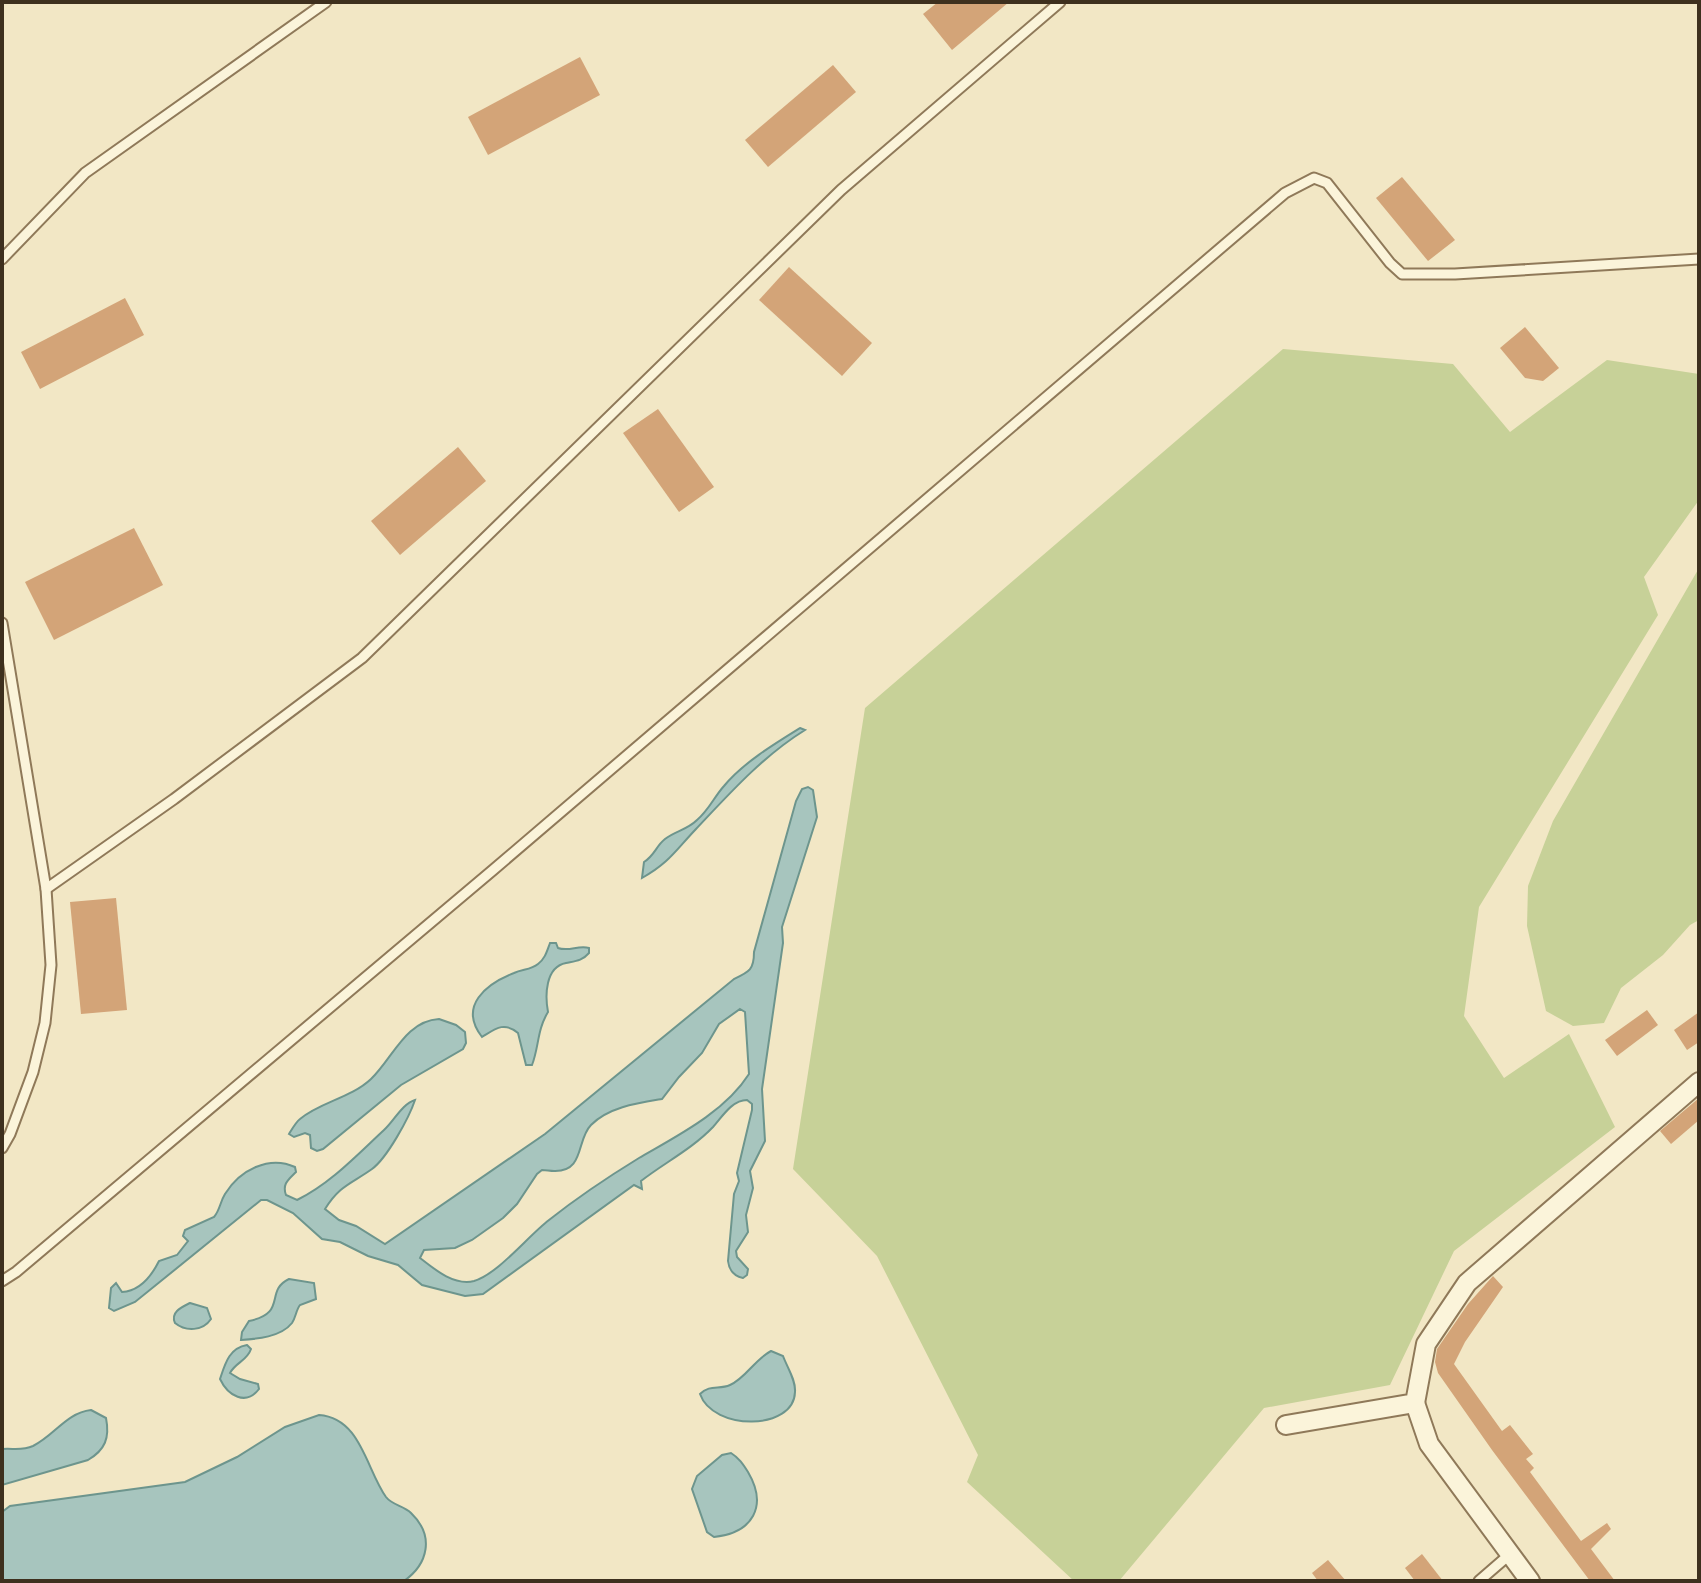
<svg xmlns="http://www.w3.org/2000/svg" width="1701" height="1583" viewBox="0 0 1701 1583" font-family="'Noto Serif',serif">
<rect width="100%" height="100%" fill="#f2e7c5"/>
<g fill="#c7d198">
<path d="M1283 349 1453 364 1510 432 1607 360 1699 374V500L1644 577 1658 615 1479 907 1464 1016 1504 1078 1569 1034 1615 1127 1454 1251 1390 1385 1264 1408 1119 1581H1074L967 1482 978 1455 877 1256 793 1169 865 708Z"/>
<path d="M1699 568V920L1690 925 1663 955 1621 988 1604 1023 1573 1026 1546 1011 1527 926 1528 886 1553 821Z"/>
</g>
<g fill="#a7c5be" stroke="#6d958d" stroke-width="2" fill-rule="evenodd">
<path d="M800 728 805 730C763 756 730 793 696 829 676 850 669 863 642 878L644 862C655 855 656 846 665 839 675 831 687 830 697 820 709 810 714 797 724 786 743 763 774 744 800 728Z"/>
<path d="M808 787 813 790 817 817 782 927 783 943 762 1089 765 1141 750 1171 753 1188 746 1215 748 1232 736 1251 737 1257 748 1269 747 1275 743 1278C734 1276 729 1270 728 1261L734 1194 739 1181 737 1173 752 1110V1104L747 1100C732 1100 722 1117 713 1127 692 1149 664 1163 641 1181L642 1189 634 1185 483 1294 465 1296 422 1285 398 1265 368 1256 340 1242 322 1239 293 1213 267 1200H261L135 1302 114 1311 109 1308 111 1288 116 1283 122 1292C140 1291 151 1277 159 1261L177 1255 188 1241 183 1236 185 1230 214 1217C220 1210 220 1202 225 1194 240 1170 269 1155 295 1167L296 1172C288 1180 282 1184 286 1195L297 1200C330 1184 357 1155 384 1130 394 1121 402 1104 415 1100 409 1118 387 1158 372 1169 351 1184 340 1185 325 1209L339 1220 356 1226 385 1244 545 1134 734 979C749 972 754 970 754 952L796 801 802 789ZM740 1009 745 1012 749 1074C725 1112 677 1136 639 1158 608 1177 578 1197 549 1220 528 1236 498 1274 474 1281 454 1286 434 1269 420 1258L424 1250 455 1248 472 1240 503 1218 517 1204 537 1174 542 1170C546 1170 550 1171 554 1171 585 1172 576 1140 591 1125 609 1107 638 1103 662 1099L679 1077 702 1053 719 1024Z"/>
<path d="M550 943H556L558 948C569 952 578 945 589 948V953C582 961 576 961 566 963 545 967 545 996 548 1012 537 1030 539 1047 532 1065H526L518 1033C504 1021 495 1029 482 1037 458 1006 486 984 514 973 522 969 531 970 538 964 545 959 547 951 550 943Z"/>
<path d="M439 1019 456 1025 465 1032 466 1043 463 1049 401 1085 323 1149 317 1151 311 1148 310 1135 305 1133 294 1137 289 1134C292 1129 296 1122 300 1119 320 1102 351 1098 371 1079 393 1058 405 1021 439 1019Z"/>
<path d="M289 1279 314 1283 316 1299 300 1305C296 1310 296 1317 292 1323 281 1337 257 1339 241 1340L242 1332 249 1321C288 1313 264 1291 289 1279Z"/>
<path d="M190 1303 207 1308 211 1319C203 1331 186 1332 175 1323 170 1312 182 1307 190 1303Z"/>
<path d="M247 1345 251 1349C247 1361 236 1362 230 1373L240 1379 258 1384 259 1389C246 1406 228 1396 220 1379 225 1364 229 1348 247 1345Z"/>
<path d="M771 1351 783 1356C787 1367 796 1380 795 1392 794 1431 713 1431 700 1394 710 1384 719 1390 730 1385 746 1378 754 1360 771 1351Z"/>
<path d="M91 1410 106 1418C110 1438 105 1450 88 1460L2 1485V1449C13 1448 22 1451 33 1446 55 1435 66 1413 91 1410Z"/>
<path d="M319 1415C361 1418 366 1469 386 1497 392 1505 404 1506 411 1513 435 1536 428 1564 404 1581H2V1512L10 1506 185 1482 237 1457 285 1427Z"/>
<path d="M731 1453C739 1458 743 1464 748 1472 768 1506 753 1533 714 1537L707 1532 692 1489 697 1476 722 1455Z"/>
</g>
<g fill="#d3a478">
<path d="M938 2H1009L952 50 923 14Z"/>
<path d="M580 57 600 95 488 155 468 117Z"/>
<path d="M833 65 856 92 768 167 745 140Z"/>
<path d="M1402 177 1455 240 1428 261 1376 198Z"/>
<path d="M789 267 872 343 842 376 759 300Z"/>
<path d="M125 298 144 335 40 389 21 352Z"/>
<path d="M1525 327 1559 368 1543 381 1525 378 1500 348Z"/>
<path d="M658 409 714 487 679 512 623 433Z"/>
<path d="M458 447 486 481 400 555 371 521Z"/>
<path d="M134 528 163 585 54 640 25 582Z"/>
<path d="M116 898 127 1010 81 1014 70 902Z"/>
<path d="M1647 1010 1658 1025 1617 1056 1605 1040Z"/>
<path d="M1699 1012V1042L1687 1050 1674 1030Z"/>
<path d="M1699 1098V1120L1671 1144 1660 1131Z"/>
<path d="M1493 1276 1503 1287 1465 1342 1454 1364 1502 1431 1510 1425 1533 1454 1526 1459 1534 1468 1530 1472 1581 1541 1607 1523 1611 1529 1591 1549 1615 1581H1590L1492 1450 1438 1373 1435 1362 1437 1349 1468 1304Z"/>
<path d="M1422 1554 1443 1581H1415L1405 1568Z"/>
<path d="M1328 1560 1346 1581H1318L1312 1573Z"/>
</g>
<g fill="none" stroke-linecap="round" stroke-linejoin="round">
<g stroke="#8f7959" stroke-width="13">
<g id="lane">
<path d="M2 259 85 173 326 2"/>
<path d="M2 623 46 889 51 965 45 1023 33 1072 10 1134 2 1148"/>
<path d="M46 889 174 799 362 658 841 190 1060 2"/>
<path d="M2 1281 16 1272 493 870 1285 193 1314 178 1327 183 1390 263 1402 274H1455L1699 259"/>
<path d="M1479 1581 1509 1555"/>
</g>
</g>
<g stroke="#8f7959" stroke-width="22">
<g id="street">
<path d="M1415 1403 1429 1444 1530 1581"/>
<path d="M1286 1425 1415 1403 1426 1344 1467 1283 1699 1082"/>
</g>
</g>
<use href="#lane" stroke="#fbf4da" stroke-width="9"/>
<use href="#street" stroke="#fbf4da" stroke-width="18"/>
</g>
<rect width="1701" height="1583" fill="none" stroke="#3e301e" stroke-width="8"/>
</svg>
